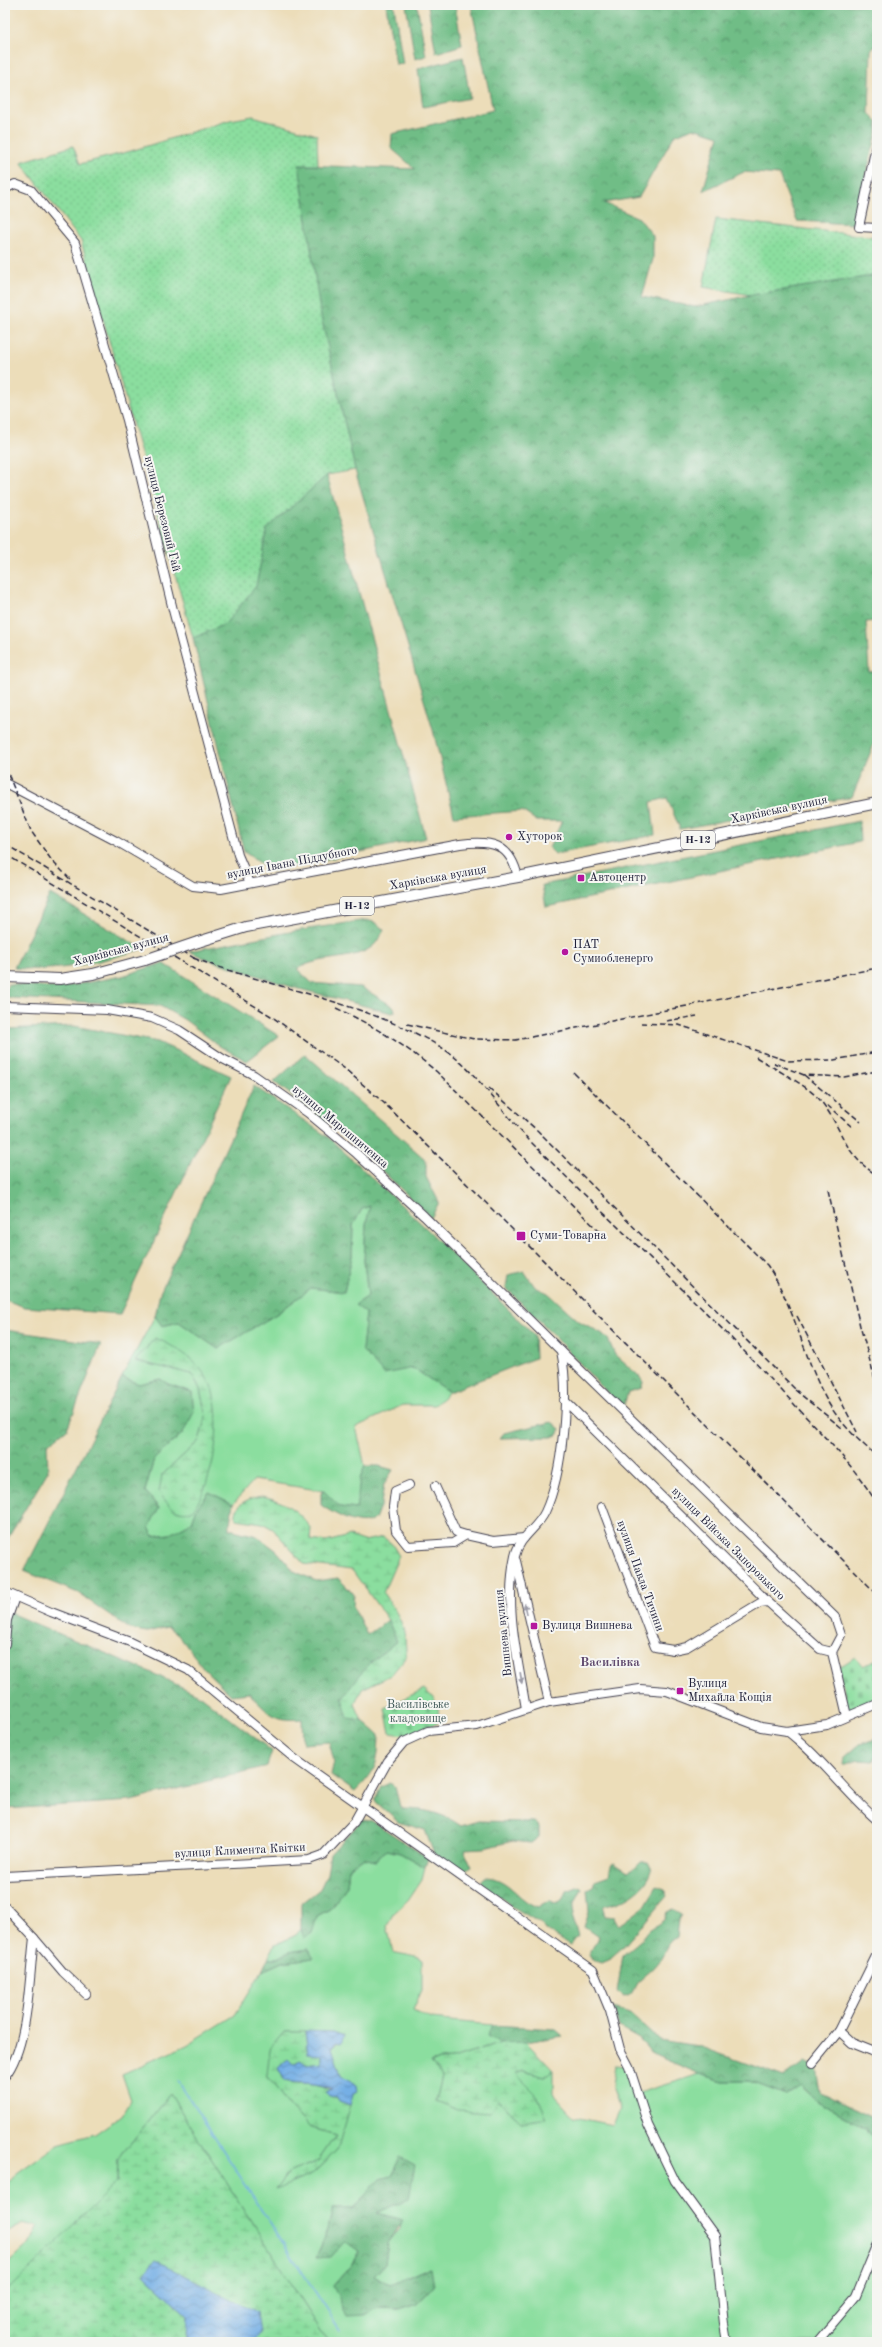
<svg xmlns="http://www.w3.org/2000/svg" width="882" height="2347" viewBox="0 0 882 2347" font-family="'Old Standard TT',serif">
<defs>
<pattern id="forest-crowns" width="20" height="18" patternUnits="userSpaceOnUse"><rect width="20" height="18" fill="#70bd86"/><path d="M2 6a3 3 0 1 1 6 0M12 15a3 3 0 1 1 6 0" fill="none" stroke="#5c996f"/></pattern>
<pattern id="wetland-marsh" width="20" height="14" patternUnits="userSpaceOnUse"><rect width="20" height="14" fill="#8bde9f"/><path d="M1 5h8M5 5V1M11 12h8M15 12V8" fill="none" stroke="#78be8a"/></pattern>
<pattern id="cemetery-stones" width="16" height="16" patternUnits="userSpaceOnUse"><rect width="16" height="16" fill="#8bde9f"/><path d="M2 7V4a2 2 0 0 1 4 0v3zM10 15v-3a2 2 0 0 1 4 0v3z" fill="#78be8a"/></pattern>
<pattern id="garden-dots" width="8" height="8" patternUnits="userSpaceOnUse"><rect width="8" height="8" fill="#8bde9f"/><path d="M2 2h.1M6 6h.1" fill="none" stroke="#78be8a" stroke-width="1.8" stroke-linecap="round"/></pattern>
<pattern id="water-waves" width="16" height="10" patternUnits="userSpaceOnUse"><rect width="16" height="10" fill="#74afe5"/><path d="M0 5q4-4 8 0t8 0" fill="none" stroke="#5f8ebb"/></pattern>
</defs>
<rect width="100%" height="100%" fill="#f6f6f2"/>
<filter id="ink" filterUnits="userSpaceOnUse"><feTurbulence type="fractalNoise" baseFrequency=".025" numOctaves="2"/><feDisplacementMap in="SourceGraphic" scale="8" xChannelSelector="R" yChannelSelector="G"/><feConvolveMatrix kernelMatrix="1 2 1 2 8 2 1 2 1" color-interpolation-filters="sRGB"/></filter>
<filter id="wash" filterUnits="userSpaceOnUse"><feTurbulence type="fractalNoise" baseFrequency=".012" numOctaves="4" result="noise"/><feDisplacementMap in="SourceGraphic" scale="16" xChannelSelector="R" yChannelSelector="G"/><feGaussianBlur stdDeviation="0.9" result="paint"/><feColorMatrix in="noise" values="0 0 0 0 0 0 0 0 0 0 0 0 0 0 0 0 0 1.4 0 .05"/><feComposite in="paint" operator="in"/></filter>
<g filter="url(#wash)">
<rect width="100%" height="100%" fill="#ecddb9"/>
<g fill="#8bde9f" stroke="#56806d" fill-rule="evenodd">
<path d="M371 1206 366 1224 364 1261 368 1296 362 1350 384 1373 413 1368 449 1392 435 1405H403L356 1427 365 1466 360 1479 357 1509 340 1507 324 1491 254 1480 233 1504 209 1492 197 1508 192 1522 170 1534 153 1536 149 1527 159 1508 145 1491 154 1459 183 1433 192 1392 168 1384 160 1379 139 1384 122 1377 155 1316 162 1326 179 1322 218 1349 278 1313 311 1288 344 1292 352 1256 353 1225 362 1209ZM155 1338 211 1385 216 1419 181 1512 162 1475 199 1441 206 1416 200 1389 192 1374 136 1361Z"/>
<path d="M386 1850 400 1853 425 1867 422 1879 408 1900 393 1914 387 1926 393 1952C402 1955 415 1955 422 1960V1990L413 2010 431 2019 492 2025 488 2036 501 2043 453 2059 432 2061 441 2077 435 2101 498 2100 521 2122 546 2118 537 2095 516 2074 523 2071 544 2076 553 2070V2094L574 2117 613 2125 620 2109 612 2086 615 2065 629 2066 638 2093 700 2074 723 2081H749L786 2095 800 2086 816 2101 847 2117 877 2137V2342H387L381 2338 380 2342H328L170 2094 118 2159 117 2182 5 2294V2266L28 2245 38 2227 23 2223 5 2233V2187L17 2173 58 2144 95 2134 122 2115 131 2100 122 2074 187 2045 235 2015 262 1971 282 1962 313 1958 309 1949 289 1952 277 1958H268L275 1945 296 1935 301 1929 304 1938 312 1933 317 1916 330 1909 347 1886 349 1867 363 1858 376 1861ZM285 2031 333 2032 344 2036 332 2048 341 2075 353 2084 337 2150 311 2175 276 2189 288 2173 318 2161 336 2135 309 2127 289 2106 267 2075ZM391 2176 377 2213 402 2220 400 2228 388 2243 385 2263 374 2275 390 2285 430 2267 434 2286 418 2303 399 2309 378 2308 365 2315 333 2286 352 2264 359 2251 345 2241 316 2257 328 2230 333 2208H354L380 2179Z"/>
</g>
<g fill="url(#forest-crowns)" stroke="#497060">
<path d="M386 5H394L403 64 396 65Z"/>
<path d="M406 5H417L426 56 415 59Z"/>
<path d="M428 5H455L462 45 436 53Z"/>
<path d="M471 5H877V45L871 50 869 113 877 121V133L853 224 797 221 779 175 744 172 703 191 719 136 693 128 674 136 639 197 604 203 639 218 653 236V259L642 297 695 307 751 295 877 275V621L866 622 869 672 877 671 876 739 852 797 680 829 667 798 651 802 655 835 555 854 549 848 562 821H537L522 811 454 816 433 730 355 470 320 312 299 165 415 169 391 148 392 134 493 110Z"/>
<path d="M463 57 470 98 423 107 418 69Z"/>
<path d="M327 475 426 838 272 871 244 852 193 638 225 624 256 586 267 529Z"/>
<path d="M859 821 860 842 546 907 542 885Z"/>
<path d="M50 894 143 949C98 962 61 973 14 968Z"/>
<path d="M367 920 376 923 384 930C381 935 378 942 373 946 353 962 320 955 297 969L312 983 361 987 394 1007 395 1012 392 1013 292 987 204 958 189 951 295 931Z"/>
<path d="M163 963 279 1036 247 1061 221 1047 185 1020 160 1006 12 998 5 996 8 984 58 988 122 976Z"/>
<path d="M74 1026 158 1042 231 1076 120 1314 25 1307 5 1300V1029Z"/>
<path d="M305 1054 426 1160V1177L439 1202 431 1218 348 1138 274 1082Z"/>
<path d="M254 1086 328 1137 426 1228 534 1335 535 1358 449 1392 413 1368 384 1374 362 1350 366 1313 355 1305 368 1296 364 1261 366 1224 370 1206 362 1209 353 1225 352 1256 344 1292 311 1288 278 1313 218 1349 179 1322 162 1326 155 1316 160 1293Z"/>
<path d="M524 1271 535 1287 548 1293 579 1321 603 1334 608 1339 615 1355 639 1376 643 1382 641 1388 628 1392 624 1405 611 1397 545 1326 506 1288 508 1275Z"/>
<path d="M5 1330 101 1344 67 1429 47 1445 48 1471 5 1543Z"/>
<path d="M122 1377 139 1384 160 1379 168 1384 192 1392 194 1412 183 1433 154 1459 145 1491 159 1508 149 1527 153 1536 170 1534 192 1522 197 1508 209 1492 233 1504 229 1529 257 1536 277 1551 294 1571 316 1581 338 1578 354 1594 353 1606 367 1635 388 1620 397 1641 367 1666 348 1718 362 1720 379 1735C378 1765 376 1771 355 1792L331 1775 334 1761 329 1742 303 1744 302 1719C274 1722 267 1712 249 1693L231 1695 205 1670 179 1636 168 1627 147 1632 130 1629 78 1593 24 1571Z"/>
<path d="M552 1422 560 1429 559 1434 552 1437 500 1438 504 1433Z"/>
<path d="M365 1466H379L393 1470 384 1484 381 1504 375 1519C361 1530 332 1513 321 1505V1493L324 1491 340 1507 356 1509 360 1479Z"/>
<path d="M5 1611 148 1671 201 1696 272 1751 267 1766 131 1801 5 1809Z"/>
<path d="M877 1739V1756L873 1761 859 1760 843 1765 844 1758 860 1744Z"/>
<path d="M390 1783 395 1787 400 1807 403 1809C425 1809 443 1813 461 1826L478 1821 534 1822 539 1826V1837L531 1843 513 1841 484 1848 464 1849 472 1867 463 1872 434 1854 425 1830 398 1822 376 1802 375 1799 381 1787Z"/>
<path d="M362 1820 372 1821 428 1858 425 1867 400 1853 386 1850 376 1861 363 1858 349 1867 347 1886 330 1909 317 1916 312 1933 304 1938 301 1929V1904L320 1889 327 1874 330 1854Z"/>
<path d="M641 1862H648L652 1870C647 1889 623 1903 605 1906L603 1909 605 1916 614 1917 619 1926 645 1906 657 1886 664 1889 667 1896 623 1947 608 1960 601 1963 592 1960 589 1955 598 1937 584 1927 589 1911 587 1889 593 1886 595 1880 609 1875 611 1865 614 1863 628 1872 634 1869Z"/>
<path d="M484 1877C510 1877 517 1901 538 1907L549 1900 555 1903 562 1900 567 1891 580 1886 582 1888 574 1906 572 1919 578 1935 570 1945 547 1931 540 1923 510 1905 480 1881Z"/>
<path d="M674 1909 682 1915 679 1920 677 1937C666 1944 666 1951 659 1962 653 1970 645 1975 638 1982 633 1987 634 1996 624 1997L617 1992 623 1955 642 1939 649 1930 664 1920 667 1912Z"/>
<path d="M309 1949 314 1958 282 1962 262 1971 268 1958H277L289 1952Z"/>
<path d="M613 2008 632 2015 659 2040 698 2046 784 2077 804 2062 816 2067 820 2092 877 2120V2137L847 2117 816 2101 801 2086 786 2095 749 2081H723L700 2074 652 2054 639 2038 619 2027Z"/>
<path d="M492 2025 555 2029 563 2036 513 2044 501 2043 487 2036Z"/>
<path d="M400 2157 415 2165 409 2198 377 2213 403 2220 388 2243 385 2263 374 2275 390 2285 431 2267 434 2286 418 2303 399 2309 378 2308 365 2315 347 2316 333 2286 352 2264 359 2251 345 2241 331 2257 316 2258 328 2230 333 2208H354L380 2179 391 2176Z"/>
</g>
<g fill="url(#wetland-marsh)" stroke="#56806d">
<path d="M155 1338C177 1347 200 1362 210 1384 225 1416 214 1484 192 1511 173 1514 169 1506 159 1492L162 1475 199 1441 206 1416 200 1389 192 1374 135 1361Z"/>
<path d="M262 1496C283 1500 299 1511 311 1528L310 1540 326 1542 350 1536 364 1541 383 1537 392 1544 399 1556 383 1593C401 1618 406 1626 406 1657L391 1675 362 1689 355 1704 362 1720 348 1718 342 1698 367 1666 397 1641 388 1620 352 1570 304 1564 273 1529 262 1523 236 1519C234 1503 249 1498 262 1496Z"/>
<path d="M285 2031H305L308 2053 321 2054V2063L308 2065 301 2060 292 2064 288 2060 278 2068 285 2081C308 2086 328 2079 340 2101L350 2105 337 2150 311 2175 275 2190 288 2173 318 2161 336 2135 309 2127 289 2106 267 2075 270 2049Z"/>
<path d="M526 2042 553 2070 544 2076 523 2071 516 2074 537 2095 547 2118 521 2122 498 2100 490 2112 458 2110 435 2101 441 2077 431 2061 453 2059 501 2043Z"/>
<path d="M170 2094 328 2342H254L260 2333 144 2274 188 2316 187 2342H5V2294L117 2182 118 2159Z"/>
</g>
<g fill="url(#cemetery-stones)" stroke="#56806d">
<path d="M855 1657 863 1666 877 1659V1700L849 1712 838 1668Z"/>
<path d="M424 1689C437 1701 440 1705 438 1723L404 1735 390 1733 385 1708Z"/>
</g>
<g fill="url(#garden-dots)" stroke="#56806d">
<path d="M253 116 317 135 318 165H299L320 312 355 470 327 475 267 529 256 586 225 624 193 638 81 241 21 162 73 146 80 164 131 151 230 120Z"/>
<path d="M716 219 877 237V275L751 295 703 287Z"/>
</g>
<g fill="url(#water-waves)" stroke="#4b6890">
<path d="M305 2031 333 2032 344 2036 341 2043 336 2042 332 2048 341 2075 357 2085 358 2092 353 2095 350 2105 339 2101 337 2097 329 2096 325 2091 332 2089C319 2082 300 2084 285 2081L278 2068 288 2059 293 2064 301 2060 308 2065 321 2063V2054L308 2053Z"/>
<path d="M155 2260 257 2312 260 2333 254 2342H187L188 2316 144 2274Z"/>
</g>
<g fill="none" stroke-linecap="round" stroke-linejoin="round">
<path stroke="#74afe5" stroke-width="1.5" d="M178 2081 340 2330"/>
</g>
</g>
<g filter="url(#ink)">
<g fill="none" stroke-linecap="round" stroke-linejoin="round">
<g stroke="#403e4e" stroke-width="10">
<g id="minor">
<path d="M877 141 859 227 877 228"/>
<path d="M5 189 15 184 31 190 75 243 127 420 173 610 238 855 250 883"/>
<path d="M5 783 116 841 193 886 221 889 460 844C491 840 510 843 518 877"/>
<path d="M5 1006 107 1010 152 1018 179 1030 223 1059 254 1075 308 1113 357 1154 424 1216 561 1351C570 1393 563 1473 545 1512 537 1529 519 1537 515 1556 504 1606 518 1659 526 1709"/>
<path d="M561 1351 835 1617 841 1635 832 1652"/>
<path d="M564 1400 768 1602 820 1649 832 1652 847 1716"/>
<path d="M409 1485 395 1491 393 1507 396 1531 408 1546 453 1543 466 1535 493 1541 524 1538"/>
<path d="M435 1486 456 1532 466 1535"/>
<path d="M602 1507 655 1647 673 1650 687 1647 760 1603 768 1602"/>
<path d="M516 1561 549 1702"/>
<path d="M5 1592 51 1612 130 1642 188 1670 295 1759 593 1970 610 2011 620 2049 629 2066 648 2125 675 2181 715 2236 724 2324 727 2342"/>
<path d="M5 1644 7 1620 15 1597"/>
<path d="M787 1731C820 1756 845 1792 877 1820"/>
<path d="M5 1876 309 1860 323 1855 354 1822 388 1761 404 1742 428 1731 477 1726 549 1702 640 1689 667 1691 761 1727 787 1731 827 1725 877 1704"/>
<path d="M5 1907 34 1938C29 1977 29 2046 5 2076"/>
<path d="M34 1938 63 1972 86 1994"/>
<path d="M839 2031 852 2043 877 2053"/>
<path d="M813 2063 839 2031 877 1954"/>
<path d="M817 2342 856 2296 877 2245"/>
</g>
</g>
<g stroke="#403e4e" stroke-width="12">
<g id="major">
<path d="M198 942 246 927 518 877 877 803"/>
<path d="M5 977 60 979 93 974 145 960"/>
</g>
</g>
<use href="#minor" stroke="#fff" stroke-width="8"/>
<use href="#major" stroke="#fff" stroke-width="10"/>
<g stroke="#22223b" stroke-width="1.5" stroke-dasharray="6 3" stroke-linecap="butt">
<path d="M5 766 31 831 52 861 71 880"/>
<path d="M5 844 199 961"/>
<path d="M5 854 271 1016 345 1069 384 1103 476 1193 877 1594"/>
<path d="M193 958C273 988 367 1003 439 1046 473 1066 501 1111 529 1140 617 1228 710 1312 794 1404 822 1435 856 1467 877 1504"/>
<path d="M336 1008C374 1026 405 1045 437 1072L605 1237"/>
<path d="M666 1021 697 1016"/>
<path d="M641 1023 679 1025 788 1061 834 1060 877 1052"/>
<path d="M407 1024 474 1039 516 1040 877 968"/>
<path d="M756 1057C773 1068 807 1085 820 1100 843 1128 843 1155 877 1175"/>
<path d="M774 1063 804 1075 844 1077 877 1071"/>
<path d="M574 1073 767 1265C793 1303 802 1350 822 1391 834 1417 855 1438 877 1456"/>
<path d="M804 1075 861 1122"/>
<path d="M489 1088 538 1131 799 1393"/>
<path d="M827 1105 852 1127"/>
<path d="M828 1190 860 1326 877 1386"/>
<path d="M797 1316 857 1432"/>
<path d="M795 1390 842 1428"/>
</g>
<g stroke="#403e4e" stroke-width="12" stroke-linecap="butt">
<path id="major-bridge" d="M145 960 198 942"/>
</g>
<use href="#major-bridge" stroke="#fff" stroke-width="10"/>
</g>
<defs><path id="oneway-solid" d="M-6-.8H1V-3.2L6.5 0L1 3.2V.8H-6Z"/></defs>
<g fill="#9c9ca7">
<use href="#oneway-solid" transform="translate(526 1609) rotate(-102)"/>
<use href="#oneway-solid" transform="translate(521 1678) rotate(81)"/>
</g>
</g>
<g fill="#b5179e" stroke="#f6f6f2" stroke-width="1.5">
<circle cx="509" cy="837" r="4"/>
<rect x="577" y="874" width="8" height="8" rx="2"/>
<circle cx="565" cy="952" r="4"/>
<rect x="516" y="1231" width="10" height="10" rx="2"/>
<rect x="530" y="1622" width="8" height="8" rx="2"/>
<rect x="676" y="1687" width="8" height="8" rx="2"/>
</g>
<g text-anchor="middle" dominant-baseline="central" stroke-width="4" stroke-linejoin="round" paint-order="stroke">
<g fill="#f6f6f2" stroke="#626272" stroke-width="1">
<rect x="681" y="831" width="34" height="18" rx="3"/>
<rect x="340" y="897" width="34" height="18" rx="3"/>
</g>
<g font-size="11" font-weight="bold" fill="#22223b">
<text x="698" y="840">Н-12</text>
<text x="357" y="906">Н-12</text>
</g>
<g font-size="12" fill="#22223b" stroke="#f6f6f2">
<text transform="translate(162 514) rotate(76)">вулиця Березовий Гай</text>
<text transform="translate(779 810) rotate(-12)">Харківська вулиця</text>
<text transform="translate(292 863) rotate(-11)">вулиця Івана Піддубного</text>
<text transform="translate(438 878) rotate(-10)">Харківська вулиця</text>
<text transform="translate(121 950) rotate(-15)">Харківська вулиця</text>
<text transform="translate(340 1127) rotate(40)">вулиця Мирошниченка</text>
<text transform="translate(728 1544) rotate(45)">вулиця Війська Запорозького</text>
<text transform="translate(640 1576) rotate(70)">вулиця Павла Тичини</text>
<text transform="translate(504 1633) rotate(-96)">Вишнева вулиця</text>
<text transform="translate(240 1851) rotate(-3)">вулиця Климента Квітки</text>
</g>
<g font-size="12" fill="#22223b" stroke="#f6f6f2" text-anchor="start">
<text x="517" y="837">Хуторок</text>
<text x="589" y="878">Автоцентр</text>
<text x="573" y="945">ПАТ<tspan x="573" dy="14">Сумиобленерго</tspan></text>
<text x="530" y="1236">Суми-Товарна</text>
<text x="542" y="1626">Вулиця Вишнева</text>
<text x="688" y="1684">Вулиця<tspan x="688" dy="14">Михайла Кощія</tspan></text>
</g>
<g font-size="12" fill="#425a59" stroke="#f6f6f2">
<text x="418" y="1705">Василівське<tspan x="418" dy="14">кладовище</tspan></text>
</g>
<g font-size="13" font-weight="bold" fill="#614b6f" stroke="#f6f6f2">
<text x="610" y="1662">Василівка</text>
</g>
</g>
<rect width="882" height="2347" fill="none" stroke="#f6f6f2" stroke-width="20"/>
</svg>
